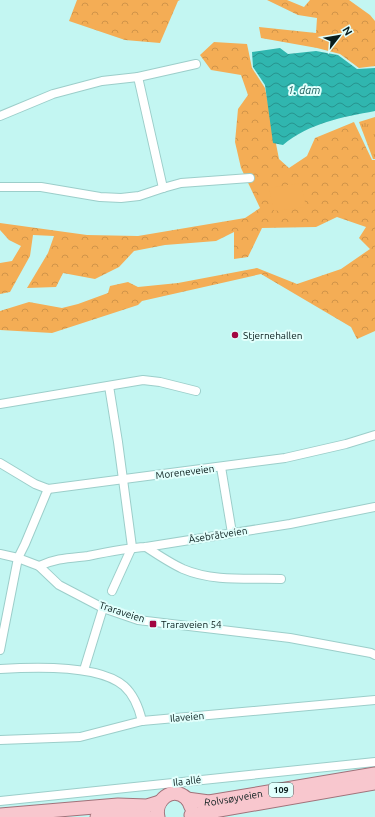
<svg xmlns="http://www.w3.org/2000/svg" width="375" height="817" viewBox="0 0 375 817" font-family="Ubuntu,sans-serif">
<defs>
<pattern id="forest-crowns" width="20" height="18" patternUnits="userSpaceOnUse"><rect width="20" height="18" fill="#f4ad55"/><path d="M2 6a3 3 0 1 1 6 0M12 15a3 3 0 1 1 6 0" fill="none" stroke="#d09449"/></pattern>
<pattern id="park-tufts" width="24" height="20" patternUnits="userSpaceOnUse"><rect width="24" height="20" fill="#f4ad55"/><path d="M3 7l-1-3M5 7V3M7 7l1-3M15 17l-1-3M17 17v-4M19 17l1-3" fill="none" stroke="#d09449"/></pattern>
<pattern id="water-waves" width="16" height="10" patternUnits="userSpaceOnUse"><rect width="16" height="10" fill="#30b6af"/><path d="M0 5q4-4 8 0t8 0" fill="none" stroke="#27938e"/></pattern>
</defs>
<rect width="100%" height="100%" fill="#c3f6f2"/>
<g fill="url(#forest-crowns)">
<path d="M77 0H180L178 1 160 43 125 40 69 21Z"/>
<path d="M267 0H287L304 7 310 0H349L370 15 375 21V66L359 68 340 54 317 48 261 38 259 27 316 33 317 18 298 15Z"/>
<path d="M214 42 247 44 252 68 265 88 279 159 289 168 307 156 315 138 354 122 372 160H375V331L357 339 351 327 261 274 142 301 138 305 52 333 0 330V311L29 302 62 308 78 304 108 293 110 286 128 282 138 287 178 283 257 268 297 284 341 269 370 249 359 238 366 227 337 217 316 227 262 228 248 257 234 259V232L216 241 165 245 134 251 119 267 95 279 63 273 56 287 27 288 48 253 54 236 33 235 30 256 10 292 0 294V263L12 261 21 246 9 240 0 230V223L87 235 138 236 245 218 260 208 241 168 235 142 238 109 248 95 241 75 211 70 200 55Z"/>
</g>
<path fill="url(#park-tufts)" d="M375 117V159H373L359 122Z"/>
<path fill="#f4ad55" d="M301 183 306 207 274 211 269 188Z"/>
<path fill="url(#water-waves)" d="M280 48 288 54 316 51 338 55 357 69 375 68V111C343 117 309 123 283 145L273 143 265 85 253 67 252 52Z"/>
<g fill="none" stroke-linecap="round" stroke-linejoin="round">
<g stroke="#9cceca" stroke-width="10">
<g id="street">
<path d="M138 77 196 64"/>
<path d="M0 116 53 94 102 81 138 77 163 188"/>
<path d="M0 187H41L100 197 121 198 139 196 163 188 181 183 250 178"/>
<path d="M109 386 118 442 132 547 112 591"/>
<path d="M0 404 143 380 160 382 196 391"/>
<path d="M0 463 35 484 48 489 285 458 346 444 375 435"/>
<path d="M221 467 232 533"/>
<path d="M146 547C158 555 170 563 183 569 213 582 249 578 281 579"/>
<path d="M0 554 18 558 39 566 59 585 103 608 138 620 290 638 371 653 375 655"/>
<path d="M39 566C56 558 70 558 88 556 107 552 126 548 146 547L290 524 375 507"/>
<path d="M0 650 18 558 25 544 48 489"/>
<path d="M0 669C31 667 99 664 124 686 134 695 139 708 142 721"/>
<path d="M84 670 103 608"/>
<path d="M0 740 80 737 142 721 375 700"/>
<path d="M0 801 375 762"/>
</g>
</g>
<g stroke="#a1727a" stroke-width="15">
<g id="primary">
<path id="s1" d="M187 799 209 802 375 774"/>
<path d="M0 815 118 805 147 806 160 802"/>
<path d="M191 815 375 783"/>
<path d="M97 817 123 815 147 817"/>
<path d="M158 817C154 801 172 785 186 798 188 800 190 804 191 807"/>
</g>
</g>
<use href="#street" stroke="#fff" stroke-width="8"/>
<use href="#primary" stroke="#f8c7ce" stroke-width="13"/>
</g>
<g fill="#a20641" stroke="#e1fffc" stroke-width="1.5">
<circle cx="235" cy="335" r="4"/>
<rect x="149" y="620" width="8" height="8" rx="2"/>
</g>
<g text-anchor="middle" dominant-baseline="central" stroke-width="4" stroke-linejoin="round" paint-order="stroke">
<rect fill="#e1fffc" stroke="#49605e" stroke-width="1" x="269" y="783" width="24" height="14" rx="3"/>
<g font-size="9" font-weight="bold" fill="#081c1b">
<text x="281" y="790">109</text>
</g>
<g font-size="10" fill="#081c1b" stroke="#e1fffc" text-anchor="start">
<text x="243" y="335">Stjernehallen</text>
<text x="161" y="624">Traraveien 54</text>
</g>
<g font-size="10" fill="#081c1b" stroke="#e1fffc">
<text transform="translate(185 472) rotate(-7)">Moreneveien</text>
<text transform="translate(218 535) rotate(-9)">Åsebråtveien</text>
<text transform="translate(122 612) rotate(18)">Traraveien</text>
<text transform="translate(187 717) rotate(-5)">Ilaveien</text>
<text transform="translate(187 781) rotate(-6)">Ila allé</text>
<text stroke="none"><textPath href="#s1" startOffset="47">Rolvsøyveien</textPath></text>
</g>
<g font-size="11" font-style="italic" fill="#185e5b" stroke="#e1fffc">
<text x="304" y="90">1. dam</text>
</g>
</g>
<g transform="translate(339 36) rotate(59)" stroke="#e1fffc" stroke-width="3" paint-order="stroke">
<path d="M0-3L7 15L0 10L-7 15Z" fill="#081c1b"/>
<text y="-6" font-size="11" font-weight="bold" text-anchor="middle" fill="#081c1b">N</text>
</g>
</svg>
